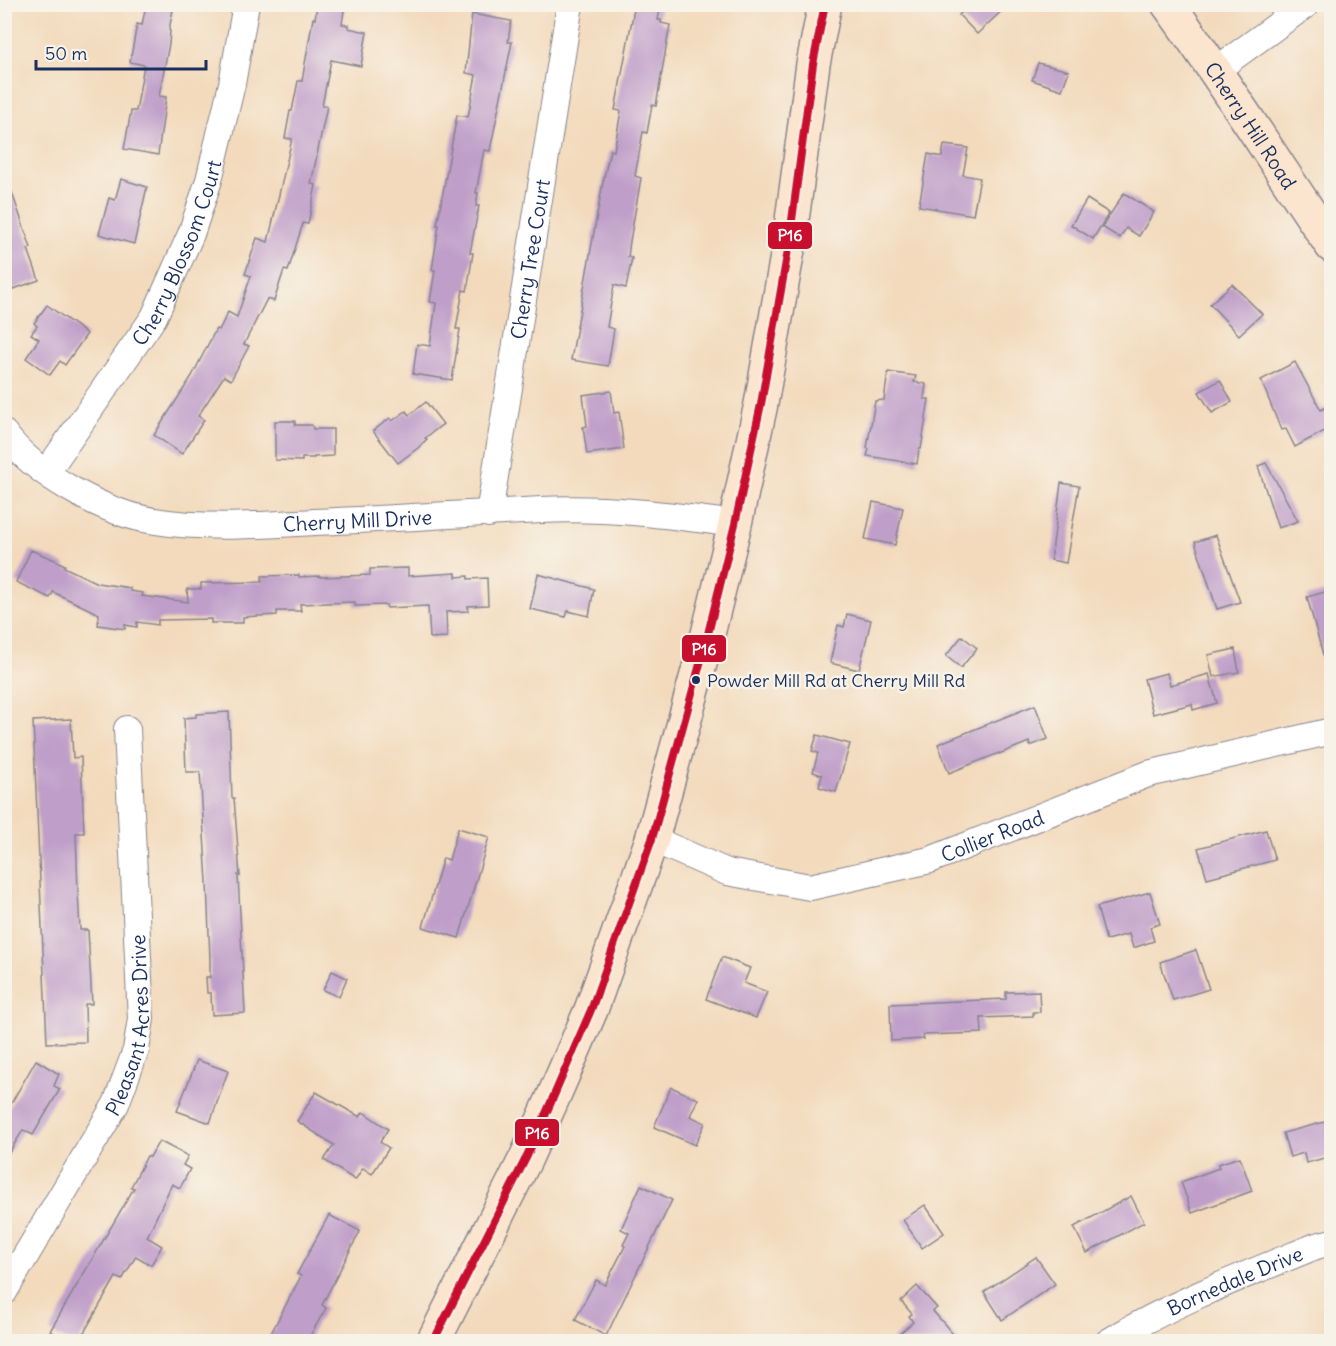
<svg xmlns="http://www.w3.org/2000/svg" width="1336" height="1346" viewBox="0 0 1336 1346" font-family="Delius,sans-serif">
<rect width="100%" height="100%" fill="#f7f3e8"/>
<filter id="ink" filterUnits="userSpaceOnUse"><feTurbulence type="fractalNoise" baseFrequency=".0167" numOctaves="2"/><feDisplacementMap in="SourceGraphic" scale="12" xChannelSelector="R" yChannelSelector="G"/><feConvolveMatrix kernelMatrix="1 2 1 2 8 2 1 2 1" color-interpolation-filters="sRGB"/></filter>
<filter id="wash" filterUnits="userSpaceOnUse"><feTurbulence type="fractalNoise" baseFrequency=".008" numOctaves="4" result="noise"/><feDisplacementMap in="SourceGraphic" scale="24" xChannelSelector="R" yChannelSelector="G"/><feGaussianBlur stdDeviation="1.35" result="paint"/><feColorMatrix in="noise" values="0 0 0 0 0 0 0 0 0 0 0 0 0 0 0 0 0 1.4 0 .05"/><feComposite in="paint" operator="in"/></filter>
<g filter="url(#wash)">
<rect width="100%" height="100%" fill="#f3dabc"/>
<g id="blocks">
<g fill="#bf9ec9">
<path d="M317 4H345L342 24 348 25V28L367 32 361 66 331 60 322 106H327L311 184 316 185 308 224 303 223 288 271 284 270 274 301 267 299 244 344 249 346 231 380 224 376 198 416 204 420 182 454 154 435 192 376 216 329 219 330 228 312 237 317 251 276 245 274 257 238 268 242 292 139 285 138 290 111H292L298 81H302L313 18 315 19Z"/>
<path d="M635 4H661L658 20H661V23L670 25 656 106 652 105 647 133 643 132 635 176 641 178 630 241 628 257 632 258 626 288 614 285 607 327 614 329 608 366 571 360 603 182 610 150 614 151 621 111 615 110Z"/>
<path d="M970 4H1009L977 34 959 15Z"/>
<path d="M146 5 173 10 169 30 170 31 169 44 159 96 166 97 158 155 124 149 131 111H136L144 65 130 62 137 24 142 25Z"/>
<path d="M472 14 511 21 508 42H512L490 151 484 150 476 193H478L476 206H479L470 253H473L467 291 463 290 456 329H460L452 380 413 374 417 344 430 346 436 303 430 302 435 270H432L439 225H437L457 115 468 117 476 75 466 73Z"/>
<path d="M1038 63 1069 71 1062 90 1032 80Z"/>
<path d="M944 145 968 148 963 175 980 178 973 215 919 206 928 154 942 157Z"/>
<path d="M121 179 147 187 134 244 99 234 109 198 115 200Z"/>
<path d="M4 181H8L31 248 28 249 39 280 11 290 4 271Z"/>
<path d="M1124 193 1154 212 1139 236 1126 228 1120 238 1102 227Z"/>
<path d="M1087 199 1109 213 1093 239 1071 225Z"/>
<path d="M1232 284 1262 314 1239 335 1210 304Z"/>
<path d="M47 305 87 334 65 365 60 361 50 375 26 358 39 339 31 334 37 326 34 323Z"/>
<path d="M1295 362 1321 410 1332 404V427L1295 447 1286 429 1281 430 1261 380Z"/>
<path d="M888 372 916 376 914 382 926 384 924 399H929L921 449H919L917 464 867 456 869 449 867 448 875 401 884 400Z"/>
<path d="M1220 380 1232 402 1212 413 1199 392Z"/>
<path d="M611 391 614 413 619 412 624 449 587 454 583 427 587 426 583 395Z"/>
<path d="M426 402 443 424 425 438 427 439 418 448 398 463 373 431 390 418 392 421 406 411 409 415Z"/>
<path d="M275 421H295V425H312L313 429H333V456L314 457V458H302V461L275 460Z"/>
<path d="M1266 463 1298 521 1278 528 1258 466Z"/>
<path d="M1061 483 1079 486 1066 563 1051 560Z"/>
<path d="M873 502 903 508 895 545 865 539Z"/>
<path d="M1216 535 1240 602 1217 609 1195 542Z"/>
<path d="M31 550 55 560 65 565 64 567 97 583 130 588V591L143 593 142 596 188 602 187 589H201V583L262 582V576L299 575V577L320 576V577L370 575V569L408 568V576L456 573V577L468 576V579L487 578 488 605 468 606V611L446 612 447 637 430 638 428 606 387 608 386 605 355 606V602L300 604 301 611H277V615L243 617V623H211V619L158 620V625L137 622V627L125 625V629L98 625 99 614 53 592 50 598 16 582Z"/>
<path d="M538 574 594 589 589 616 568 611 566 617 530 609Z"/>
<path d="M1332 590V666H1326L1307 597Z"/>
<path d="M847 614 871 620 859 670 830 663 838 625 844 627Z"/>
<path d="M962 636 977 648 961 668 946 656Z"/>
<path d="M1235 649 1239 672 1213 677 1208 655Z"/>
<path d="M1167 673 1170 685 1209 674 1217 703 1193 710 1192 704 1153 714 1144 679Z"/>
<path d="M1035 705 1048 739 1030 746 1029 742 999 754V753L949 773 938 744Z"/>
<path d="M229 712 232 798H234L240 876 238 875 245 1013 212 1015 211 993H207L206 977H210V960L207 882 200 772H186L184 718 196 717V714Z"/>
<path d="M71 719 73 758 81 757 84 833H76L78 892 80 930H88L92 1004H85L86 1042 47 1043 33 721Z"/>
<path d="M817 735 850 744 836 792 819 787 822 775 813 772 818 753 812 751Z"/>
<path d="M458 828 489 837 459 938 423 927 443 858 449 860Z"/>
<path d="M1266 830 1275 860 1207 878 1198 848Z"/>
<path d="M1150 892 1160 924 1150 927 1154 941 1133 948 1129 934 1106 940 1097 907Z"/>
<path d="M1196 950 1209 989 1173 1000 1160 962Z"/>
<path d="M722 957 750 968 744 983 767 992 756 1018 706 999Z"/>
<path d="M332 971 347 978 339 997 323 990Z"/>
<path d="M1039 991 1040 1012H1033V1016L981 1018 982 1033 923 1035 924 1039 891 1041 890 1004 1006 999V992Z"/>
<path d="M36 1060 59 1074 54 1086 60 1089 33 1135 23 1130 4 1161V1116Z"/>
<path d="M197 1060 228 1071 210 1123 177 1111Z"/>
<path d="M671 1087 698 1099 690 1116 705 1123 695 1145 654 1127Z"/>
<path d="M316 1092 360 1117 363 1112 388 1129 380 1142 389 1148 372 1174 363 1168 355 1180 324 1160 334 1145 297 1121Z"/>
<path d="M1332 1120V1156L1306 1163 1304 1153 1290 1157 1283 1133Z"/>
<path d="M159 1141 188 1156 183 1165 190 1169 180 1188 172 1184 147 1237 162 1246 151 1265 136 1256 122 1280 116 1277 79 1341H67L50 1331 134 1188 131 1187 147 1156 150 1157Z"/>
<path d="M1240 1157 1252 1191 1192 1213 1181 1182 1219 1168 1218 1164Z"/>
<path d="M641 1185 672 1200 606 1336 575 1320 596 1280 605 1285 625 1246 623 1245 629 1233 621 1229Z"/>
<path d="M1131 1196 1144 1222 1087 1253 1074 1227Z"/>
<path d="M925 1205 944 1233 922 1248 903 1220Z"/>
<path d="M329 1215 360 1231 322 1305 326 1308 307 1341H267L301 1276 297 1274Z"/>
<path d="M1036 1257 1055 1284 1002 1320 984 1292Z"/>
<path d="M917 1286 937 1308 933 1311 959 1341H891L913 1322 909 1316 912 1314 901 1301Z"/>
</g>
</g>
</g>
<g filter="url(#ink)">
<use href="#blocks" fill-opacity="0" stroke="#87848d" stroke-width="1.5"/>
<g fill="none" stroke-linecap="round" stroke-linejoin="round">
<g stroke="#87848d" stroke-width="28">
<g id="minor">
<path d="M1216 70 1307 4"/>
<path id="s1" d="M4 433C34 474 105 514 155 521 203 529 265 525 314 522 389 519 465 514 541 510 607 507 671 515 735 524"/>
<path id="s2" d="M46 473 154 317 191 234 209 180 232 84 246 4"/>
<path id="s3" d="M489 514 570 4"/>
<path id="s4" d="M652 839 727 872 810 887 930 860 1148 774 1332 731"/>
<path id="s5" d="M4 1292 116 1104 136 1050 141 1019 127 729"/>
<path id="s6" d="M1108 1342C1174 1302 1245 1275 1316 1246L1332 1242"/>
</g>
</g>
<g stroke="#87848d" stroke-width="36">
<g id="secondary">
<path id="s7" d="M1168 4C1226 83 1277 166 1332 246"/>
<path d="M433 1342 526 1158 552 1100 591 1010 652 839 706 642 735 524 761 404 788 250 813 64 825 4"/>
</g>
</g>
<use href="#minor" stroke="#fff" stroke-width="26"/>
<use href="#secondary" stroke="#fbe5cf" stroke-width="33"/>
<g stroke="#f7f3e8" stroke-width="12">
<path id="bus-1" d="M433 1342 526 1158 552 1100 591 1010 652 839 706 642 735 524 761 404 788 250 813 64 825 4"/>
</g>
<use href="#bus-1" stroke="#c8102e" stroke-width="8"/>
</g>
</g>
<circle fill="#1b2f5e" stroke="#f7f3e8" stroke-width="2" cx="696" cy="680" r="5"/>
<g text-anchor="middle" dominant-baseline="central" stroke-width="5" stroke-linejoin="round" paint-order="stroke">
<g font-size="18" fill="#1b2f5e" stroke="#f7f3e8" text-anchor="start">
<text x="707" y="680">Powder Mill Rd at Cherry Mill Rd</text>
</g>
<g font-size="20" fill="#1b2f5e" stroke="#f7f3e8">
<text stroke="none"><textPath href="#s7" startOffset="147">Cherry Hill Road</textPath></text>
<text stroke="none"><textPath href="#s2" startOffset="258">Cherry Blossom Court</textPath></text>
<text stroke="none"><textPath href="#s3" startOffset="258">Cherry Tree Court</textPath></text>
<text stroke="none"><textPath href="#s1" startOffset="381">Cherry Mill Drive</textPath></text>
<text stroke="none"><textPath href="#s4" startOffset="356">Collier Road</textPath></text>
<text stroke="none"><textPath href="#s5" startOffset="300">Pleasant Acres Drive</textPath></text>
<text stroke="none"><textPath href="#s6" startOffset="141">Bornedale Drive</textPath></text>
</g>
</g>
<g stroke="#f7f3e8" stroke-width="2">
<rect x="767" y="221" width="46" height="29" rx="6" fill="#c8102e"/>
<rect x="681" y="634" width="46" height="29" rx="6" fill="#c8102e"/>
<rect x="514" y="1118" width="46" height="29" rx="6" fill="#c8102e"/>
</g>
<g font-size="16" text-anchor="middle" font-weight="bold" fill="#fff">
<text x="790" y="241">P16</text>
<text x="704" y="655">P16</text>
<text x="537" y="1139">P16</text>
</g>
<rect width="1336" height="1346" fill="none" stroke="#f7f3e8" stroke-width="24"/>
<path d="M36 60v9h170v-9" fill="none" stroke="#1b2f5e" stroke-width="3"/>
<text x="45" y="60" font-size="18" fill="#1b2f5e" stroke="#f7f3e8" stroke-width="4.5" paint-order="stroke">50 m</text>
</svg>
